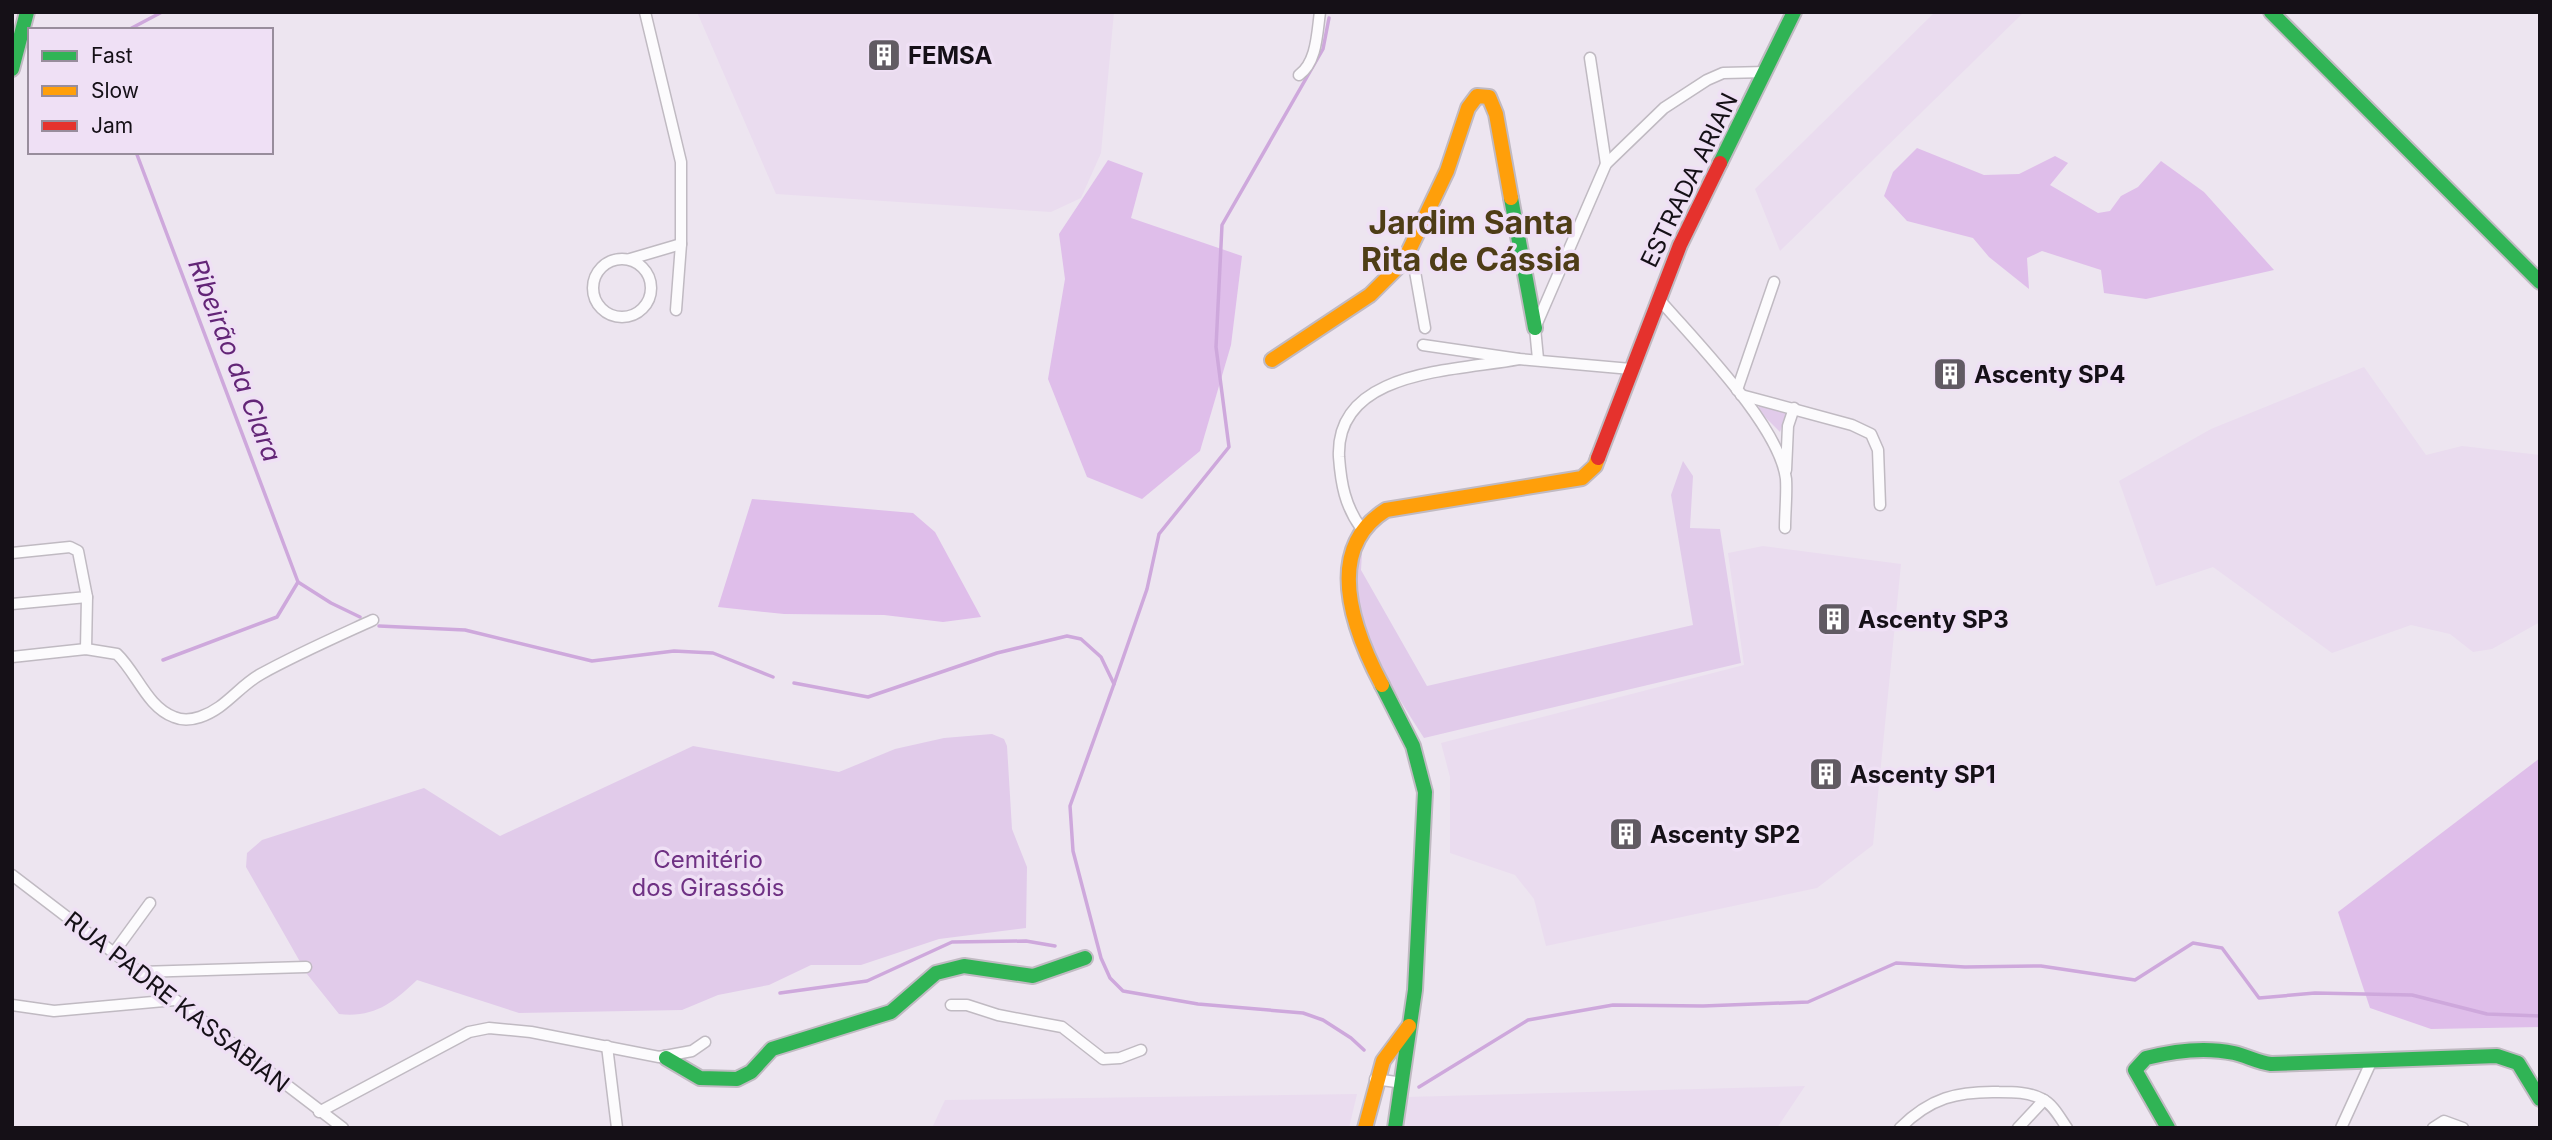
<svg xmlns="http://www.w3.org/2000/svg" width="2552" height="1140" viewBox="0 0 2552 1140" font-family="Inter,sans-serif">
<rect width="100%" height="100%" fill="#ede5f0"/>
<g fill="#eadcef">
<path d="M697 12H1114L1101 153 1081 198 1051 212 776 194Z"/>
<path d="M1935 12H2024L1780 251 1755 189Z"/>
<path d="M2364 367 2426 455 2462 446 2540 455V622L2492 649 2473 652 2450 634 2411 625 2332 653 2213 567 2156 586 2119 481 2211 429Z"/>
<path d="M1763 546 1901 564 1873 845 1817 888 1546 946 1534 899 1515 875 1450 853V777L1441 743 1744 665 1728 553Z"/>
<path d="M1805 1086 1777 1128H1400L1406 1097Z"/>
<path d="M1357 1094 1349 1128H932L945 1100Z"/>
</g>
<g fill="#e1cbea">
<path d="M1759 405 1787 414 1780 432 1759 411Z"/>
<path d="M1683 461 1693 476 1690 528 1720 529 1741 663 1424 738C1395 692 1360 640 1352 585 1350 571 1356 554 1358 541L1363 537 1361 570 1427 686 1693 625 1671 495Z"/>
<path d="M992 734 1004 739 1007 746 1012 829 1027 867 1026 928 939 939 861 965H811L769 985 718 995 682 1010 519 1013 417 980C393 1003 374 1018 339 1014L307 974 246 867 247 853 262 840 424 788 500 836 693 746 839 772 895 749 944 738Z"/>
</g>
<g fill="#dfbeea">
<path d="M1917 148 1984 175 2019 174 2055 156 2068 163 2050 185 2098 213 2110 211 2121 196 2138 187 2161 161 2204 192 2274 270 2146 299 2104 293 2101 270 2042 251 2027 258 2029 289 1989 257 1973 238 1907 221 1884 196 1893 172Z"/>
<path d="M1108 160 1143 173 1131 218 1242 256 1231 345 1200 451 1142 499 1087 477 1048 379 1065 279 1059 234Z"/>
<path d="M752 499 913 513 935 532 981 617 943 622 884 615 784 614 718 607Z"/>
<path d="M2540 758V1027L2431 1029 2370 1008 2338 912Z"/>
</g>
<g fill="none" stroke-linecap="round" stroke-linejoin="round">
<g stroke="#cea8dc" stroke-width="3.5">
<path d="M128 30 162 12"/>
<path d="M136 152 298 582"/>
<path d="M379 626 465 630 592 661 674 651 713 653 773 677"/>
<path d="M163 660 277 617 298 582 331 603 360 617"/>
<path d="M794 683 868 697 997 653 1067 636 1081 639 1101 657 1114 684 1070 806 1073 851 1101 958 1110 978 1123 991 1198 1004 1303 1013 1323 1020 1351 1038 1364 1050"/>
<path d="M1114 684 1147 589 1159 534 1229 447 1216 347 1222 225 1323 49 1329 18"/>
<path d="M780 993 867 981 952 942 1026 941 1055 946"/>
<path d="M1419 1087 1528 1020 1613 1005 1703 1006 1808 1002 1896 963 1965 967 2041 966 2135 980 2193 943 2222 948 2259 998 2315 993 2412 995 2487 1014 2540 1016"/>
</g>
<g stroke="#c0bac2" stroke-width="13">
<g id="street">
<path d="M645 12 681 162V244L676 310"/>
<path d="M1590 58 1606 164"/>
<path d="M1299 75C1317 62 1317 33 1320 12"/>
<path d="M1411 249 1425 328"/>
<circle cx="622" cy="288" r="29"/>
<path d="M630 259 681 244"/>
<path d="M1658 298C1693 339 1780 426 1786 479 1787 494 1785 512 1785 528"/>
<path d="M1423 345 1519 359 1631 369"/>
<path d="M1538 359 1535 328 1606 164 1664 108 1707 80 1723 73 1766 72"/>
<path d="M1737 390 1774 282"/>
<path d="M1741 395 1852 425 1871 434 1878 450 1880 505"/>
<path d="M1786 470 1788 426 1794 408"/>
<path d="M1361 528C1345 506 1341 484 1339 457 1335 369 1457 371 1519 359"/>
<path d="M12 553 70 547 78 551 87 597 86 649"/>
<path d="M12 604 87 597"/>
<path d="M12 657 86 649 117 654C137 673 147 707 174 717 183 721 191 720 200 717 225 709 239 686 261 674 297 654 336 637 373 620"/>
<path d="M12 875 343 1128"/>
<path d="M115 951 150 903"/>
<path d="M140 972 306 967"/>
<path d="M12 1005 54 1011 175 1000"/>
<path d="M951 1005H967L998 1015 1062 1027 1103 1059 1120 1058 1141 1050"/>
<path d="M607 1046 617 1128"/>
<path d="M1375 1079 1403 1083"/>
<path d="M319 1112 469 1032 489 1028 531 1032 659 1057 692 1051 705 1042"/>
<path d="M1900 1128C1930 1098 1957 1091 1999 1092 2013 1092 2029 1092 2042 1099 2053 1104 2060 1118 2067 1128"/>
<path d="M2018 1128 2044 1100"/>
<path d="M2341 1128 2372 1060"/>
<path d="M2433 1128 2444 1121 2463 1128"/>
</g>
</g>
<g stroke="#c0bac2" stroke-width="18">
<g id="fast">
<path d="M2271 12 2540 282"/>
<path d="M12 69 27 12"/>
<path d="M1720 163 1794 12"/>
<path d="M1511 198 1535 328"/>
<path d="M1382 685 1413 746 1425 792 1415 990 1395 1128"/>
<path d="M666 1058 700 1078 737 1079 751 1072 772 1049 891 1012 936 973 964 966 1033 976 1085 958"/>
<path d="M2168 1128 2135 1070 2146 1058C2173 1051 2206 1047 2234 1053 2247 1056 2257 1062 2271 1064L2497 1056 2518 1063 2540 1099"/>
</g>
</g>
<g stroke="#c0bac2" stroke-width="18">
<g id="slow">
<path d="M1272 360 1370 295 1404 261 1447 171 1468 108 1477 96 1489 97 1496 114 1511 198"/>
<path d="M1382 685C1354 632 1322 550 1386 510L1582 478 1595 466 1598 458"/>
<path d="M1365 1128 1383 1061 1409 1026"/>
</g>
</g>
<g stroke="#c0bac2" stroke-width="18">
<path id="jam" d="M1598 458 1680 245 1720 163"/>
</g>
<use href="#street" stroke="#fcfbfd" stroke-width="10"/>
<use href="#fast" stroke="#30b455" stroke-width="14"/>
<use href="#slow" stroke="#ff9f0a" stroke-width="14"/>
<use href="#jam" stroke="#e5322d" stroke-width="14"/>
</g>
<defs>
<g id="building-square" transform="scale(1.75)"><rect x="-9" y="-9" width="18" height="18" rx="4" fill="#615b63" stroke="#efe0f5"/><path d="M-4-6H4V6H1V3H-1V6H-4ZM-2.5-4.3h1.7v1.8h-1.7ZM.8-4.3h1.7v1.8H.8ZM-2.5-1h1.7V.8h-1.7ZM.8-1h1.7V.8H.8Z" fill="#fff"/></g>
</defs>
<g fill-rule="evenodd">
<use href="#building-square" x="884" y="55"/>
<use href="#building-square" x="1950" y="374"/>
<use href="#building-square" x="1834" y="619"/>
<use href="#building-square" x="1826" y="774"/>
<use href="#building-square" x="1626" y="834"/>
</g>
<g text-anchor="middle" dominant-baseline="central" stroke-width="7" stroke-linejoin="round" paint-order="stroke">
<g font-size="24" font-weight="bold" fill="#151017" stroke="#efe0f5" text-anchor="start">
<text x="908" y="55">FEMSA</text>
<text x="1974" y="374">Ascenty SP4</text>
<text x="1858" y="619">Ascenty SP3</text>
<text x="1850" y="774">Ascenty SP1</text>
<text x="1650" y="834">Ascenty SP2</text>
</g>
<g font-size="24" fill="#151017" stroke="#efe0f5">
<text transform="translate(1689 180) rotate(-64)">ESTRADA ARIAN</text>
<text transform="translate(177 1002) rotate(38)">RUA PADRE KASSABIAN</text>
</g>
<g font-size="24" fill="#6f3184" stroke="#efe0f5">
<text x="708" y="859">Cemitério<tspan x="708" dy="28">dos Girassóis</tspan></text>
</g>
<g font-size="26" font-style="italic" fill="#632577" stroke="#efe0f5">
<text transform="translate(235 360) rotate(69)">Ribeirão da Clara</text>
</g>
<g font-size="32" font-weight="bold" fill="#4e3d16" stroke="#efe0f5">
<text x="1471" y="222">Jardim Santa<tspan x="1471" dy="37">Rita de Cássia</tspan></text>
</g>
</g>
<rect width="2552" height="1140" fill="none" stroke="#151017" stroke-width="28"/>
<rect x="28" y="28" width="245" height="126" fill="#efe0f5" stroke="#988d9c" stroke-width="2"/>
<rect x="42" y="51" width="35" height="10" fill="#30b455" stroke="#988d9c" stroke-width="2"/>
<text x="91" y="63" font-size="21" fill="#151017">Fast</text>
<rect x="42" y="86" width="35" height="10" fill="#ff9f0a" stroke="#988d9c" stroke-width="2"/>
<text x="91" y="98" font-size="21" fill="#151017">Slow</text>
<rect x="42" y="121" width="35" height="10" fill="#e5322d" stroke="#988d9c" stroke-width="2"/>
<text x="91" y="133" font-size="21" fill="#151017">Jam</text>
</svg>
